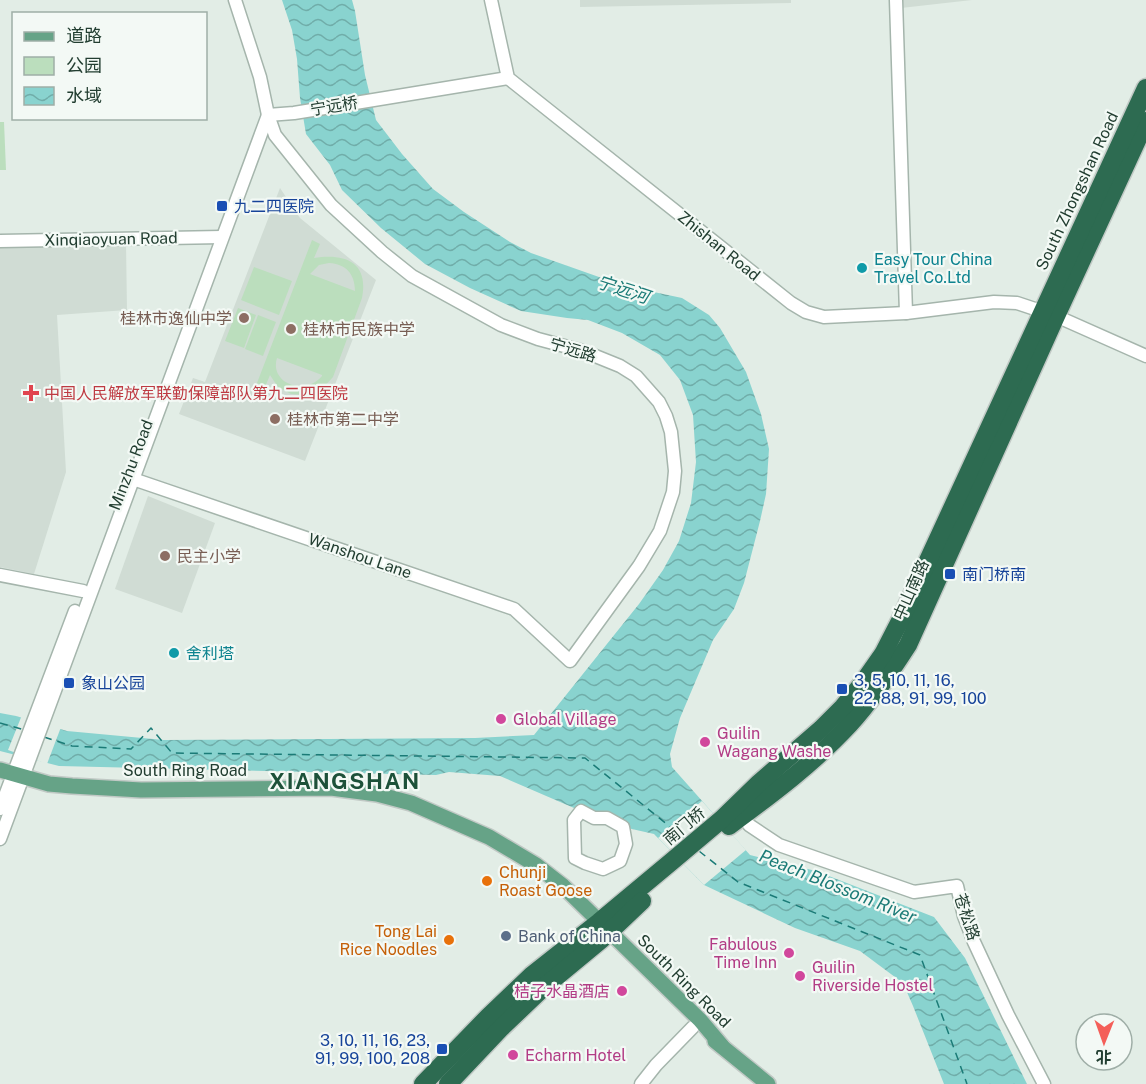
<svg xmlns="http://www.w3.org/2000/svg" width="1146" height="1084" font-family="'Public Sans','Noto Sans SC',sans-serif">
<style>
.built{fill:#d0dcd4}
.park{fill:#bbdebd;fill-rule:evenodd}
.water{fill:url(#water-waves)}
.pier{fill:#e2ede6}
.lines{fill:none;stroke-linecap:round;stroke-linejoin:round}
.ferry{stroke:#1b7b77;stroke-width:1.5;stroke-dasharray:8 6;stroke-linecap:butt}
.minor-casing{stroke:#a5b5ac;stroke-width:15}
.major-casing{stroke:#c1c9c5;stroke-width:18}
.highway-casing{stroke:#c1c9c5;stroke-width:21}
.minor{stroke:#fff;stroke-width:12}
.major{stroke:#66a387;stroke-width:15}
.highway{stroke:#2d6b51;stroke-width:18}
.transit-dot{fill:#1a4fb4;stroke:#f3f9f5;stroke-width:2}
.culture-dot{fill:#0f9aa8;stroke:#f3f9f5;stroke-width:2}
.education-dot{fill:#8d6e63;stroke:#f3f9f5;stroke-width:2}
.health-dot{fill:#e0444e;stroke:#f3f9f5;stroke-width:2}
.hotel-dot{fill:#d1479c;stroke:#f3f9f5;stroke-width:2}
.food-dot{fill:#e8710a;stroke:#f3f9f5;stroke-width:2}
.service-dot{fill:#5c6f8a;stroke:#f3f9f5;stroke-width:2}
.labels{text-anchor:middle;dominant-baseline:central;stroke-width:4.5;stroke-linejoin:round;paint-order:stroke}
.street-label{font-size:16px;fill:#223e31;stroke:#f3f9f5}
.transit-label{font-size:16px;fill:#164399;stroke:#f3f9f5;text-anchor:start}
.culture-label{font-size:16px;fill:#0d838f;stroke:#f3f9f5;text-anchor:start}
.education-label{font-size:16px;fill:#785e54;stroke:#f3f9f5;text-anchor:start}
.health-label{font-size:16px;fill:#be3a42;stroke:#f3f9f5;text-anchor:start}
.hotel-label{font-size:16px;fill:#b23c85;stroke:#f3f9f5;text-anchor:start}
.food-label{font-size:16px;fill:#c56008;stroke:#f3f9f5;text-anchor:start}
.service-label{font-size:16px;fill:#4e5e75;stroke:#f3f9f5;text-anchor:start}
.water-label{font-size:18px;font-style:italic;fill:#1b7b77;stroke:#f3f9f5}
.district-label{font-size:22px;font-weight:bold;letter-spacing:1.5px;fill:#1d5139;stroke:#f3f9f5}
</style>
<defs>
<pattern id="water-waves" width="16" height="10" patternUnits="userSpaceOnUse" patternTransform="scale(1.5)"><rect width="16" height="10" fill="#89d3cf"/><path d="M0 5q4-4 8 0t8 0" fill="none" stroke="#70ada9"/></pattern>
</defs>
<rect width="100%" height="100%" fill="#e2ede6"/>
<!-- built -->
<g class="built">
<path d="M580,0H791V3L580,7Z"/>
<path d="M901,0H972L901,8Z"/>
<path d="M280,188L300,218L376,280L305,461L179,414L193,378L205,382Z"/>
<path d="M126,243L127,310L57,315L66,472L34,574L0,567V248Z"/>
<path d="M148,496L215,523L182,613L115,589Z"/>
</g>
<!-- park -->
<g class="park">
<path d="M0,122H4L6,170H0Z"/>
<path d="M312,240L320,244L314,258C345,253 369,262 362,298L333,377L320,391L304,395L291,394L278,387L270,375L265,387L257,383ZM329,263C346,264 355,274 355,291L310,274L319,265ZM277,358L322,375V376C305,397 269,383 277,358Z"/>
<path d="M254,267L292,281L279,315L241,300Z"/>
<path d="M238,308L256,315L244,348L225,341Z"/>
<path d="M258,315L276,322L263,356L245,349Z"/>
</g>
<!-- water -->
<path class="water" d="M282,0H352L355,11L365,75L376,120L402,154L433,189L464,212L510,242L531,253L599,277L649,291L682,298L709,315L720,328L746,372L761,414L769,449L766,494L760,521L744,583L734,609L713,640L680,718L670,754L672,767L750,855L816,871L934,917L965,958L1027,1084H944L913,1006L903,983L860,951L795,928L704,885L654,834L623,827L581,811L500,776L449,772L436,775L59,766L0,751V713L16,716L67,731L164,740L475,738L534,735L639,604L663,570L679,541L691,503L696,462L693,415L680,380L660,355L622,333L588,320L567,318L521,311L470,288L425,264L381,228L342,190L330,165L306,134L300,98L297,59L292,30Z"/>
<!-- pier -->
<g class="pier">
<path d="M22,715L61,727L47,764L8,750Z"/>
<path d="M702,801L746,850L704,885L658,838Z"/>
</g>
<g class="lines">
<!-- ferry -->
<g class="ferry">
<path d="M0,723L25,730"/>
<path d="M44,737L72,746L131,749L151,728L172,753L585,758L684,838"/>
<path d="M699,851L738,882L920,955L967,1084"/>
</g>
<!-- minor casing -->
<g class="minor-casing">
<g id="minor">
<path d="M491,0L508,78L791,303L806,312L824,317L906,313L994,302L1017,303L1056,316L1146,356"/>
<path d="M896,0L906,313"/>
<path d="M268,115L294,113L508,78"/>
<path d="M0,241L222,237"/>
<path d="M133,479L514,609L570,661L639,566L660,531L673,492L675,471L671,432L666,416L659,402L636,376L620,366L583,351L538,339L501,325L412,276L382,252L331,205L275,135L268,115L260,77L235,0"/>
<path d="M0,575L83,591"/>
<path d="M0,809L75,611"/>
<path d="M581,811L594,818H607L623,827L626,844L620,861L603,869L585,863L575,858L574,820Z"/>
<path d="M749,825L779,845L914,892L957,886L964,916L974,942L1008,1015L1044,1084"/>
<path d="M0,839L268,115"/>
<path d="M641,1084L656,1065L693,1027"/>
</g>
</g>
<!-- major casing -->
<g class="major-casing">
<g id="major">
<path d="M0,770L49,784L72,786L141,790L331,788L377,794L411,803L489,837L536,865L563,886L700,1020L722,1046"/>
<path d="M715,1041L768,1084"/>
</g>
</g>
<!-- highway casing -->
<g class="highway-casing">
<g id="highway">
<path d="M729,826C771,795 814,763 850,724C872,700 890,673 908,645L1056,316L1146,121"/>
<path d="M423,1084L488,1017L532,975L599,922L671,862L722,819L759,783L821,729L843,707L862,684L883,654L901,619L1146,88"/>
<path d="M448,1084L500,1029L544,987L602,939L642,901"/>
</g>
</g>
<!-- minor -->
<use href="#minor" class="minor"/>
<!-- major -->
<use href="#major" class="major"/>
<!-- highway -->
<use href="#highway" class="highway"/>
</g>
<!-- markers -->
<g class="transit-dot">
<rect x="216" y="200" width="12" height="12" rx="3"/>
<rect x="944" y="568" width="12" height="12" rx="3"/>
<rect x="63" y="677" width="12" height="12" rx="3"/>
<rect x="836" y="683" width="12" height="12" rx="3"/>
<rect x="436" y="1043" width="12" height="12" rx="3"/>
</g>
<g class="culture-dot">
<circle cx="862" cy="268" r="6"/>
<circle cx="174" cy="653" r="6"/>
</g>
<g class="education-dot">
<circle cx="244" cy="318" r="6"/>
<circle cx="291" cy="329" r="6"/>
<circle cx="275" cy="419" r="6"/>
<circle cx="165" cy="556" r="6"/>
</g>
<path class="health-dot" d="M28 384h6v6h6v6h-6v6h-6v-6h-6v-6h6z"/>
<g class="hotel-dot">
<circle cx="501" cy="719" r="6"/>
<circle cx="705" cy="742" r="6"/>
<circle cx="789" cy="953" r="6"/>
<circle cx="800" cy="976" r="6"/>
<circle cx="622" cy="991" r="6"/>
<circle cx="513" cy="1055" r="6"/>
</g>
<g class="food-dot">
<circle cx="487" cy="881" r="6"/>
<circle cx="449" cy="940" r="6"/>
</g>
<circle class="service-dot" cx="506" cy="936" r="6"/>
<g class="labels">
<!-- street labels -->
<g class="street-label">
<text transform="translate(334 106) rotate(-9)">宁远桥</text>
<text transform="translate(1077 191) rotate(-65)">South Zhongshan Road</text>
<text transform="translate(111 239) rotate(-1)">Xinqiaoyuan Road</text>
<text transform="translate(719 246) rotate(39)">Zhishan Road</text>
<text transform="translate(573 350) rotate(17)">宁远路</text>
<text transform="translate(131 465) rotate(-69)">Minzhu Road</text>
<text transform="translate(360 556) rotate(19)">Wanshou Lane</text>
<text transform="translate(911 590) rotate(-66)">中山南路</text>
<text x="185" y="770">South Ring Road</text>
<text transform="translate(684 826) rotate(-40)">南门桥</text>
<text transform="translate(967 917) rotate(72)">苍松路</text>
<text transform="translate(684 981) rotate(45)">South Ring Road</text>
</g>
<!-- transit labels -->
<g class="transit-label">
<text x="234" y="206">九二四医院</text>
<text x="962" y="574">南门桥南</text>
<text x="854" y="680">3, 5, 10, 11, 16,<tspan x="854" dy="18">22, 88, 91, 99, 100</tspan></text>
<text x="81" y="683">象山公园</text>
<text x="430" y="1040" text-anchor="end">3, 10, 11, 16, 23,<tspan x="430" dy="18">91, 99, 100, 208</tspan></text>
</g>
<!-- culture labels -->
<g class="culture-label">
<text x="874" y="259">Easy Tour China<tspan x="874" dy="18">Travel Co.Ltd</tspan></text>
<text x="186" y="653">舍利塔</text>
</g>
<!-- education labels -->
<g class="education-label">
<text x="232" y="318" text-anchor="end">桂林市逸仙中学</text>
<text x="303" y="329">桂林市民族中学</text>
<text x="287" y="419">桂林市第二中学</text>
<text x="177" y="556">民主小学</text>
</g>
<!-- health labels -->
<g class="health-label">
<text x="44" y="393">中国人民解放军联勤保障部队第九二四医院</text>
</g>
<!-- hotel labels -->
<g class="hotel-label">
<text x="513" y="719">Global Village</text>
<text x="717" y="733">Guilin<tspan x="717" dy="18">Wagang Washe</tspan></text>
<text x="777" y="944" text-anchor="end">Fabulous<tspan x="777" dy="18">Time Inn</tspan></text>
<text x="812" y="967">Guilin<tspan x="812" dy="18">Riverside Hostel</tspan></text>
<text x="610" y="991" text-anchor="end">桔子水晶酒店</text>
<text x="525" y="1055">Echarm Hotel</text>
</g>
<!-- food labels -->
<g class="food-label">
<text x="499" y="872">Chunji<tspan x="499" dy="18">Roast Goose</tspan></text>
<text x="437" y="931" text-anchor="end">Tong Lai<tspan x="437" dy="18">Rice Noodles</tspan></text>
</g>
<!-- service labels -->
<g class="service-label">
<text x="518" y="936">Bank of China</text>
</g>
<!-- water labels -->
<g class="water-label">
<text transform="translate(623 289) rotate(18)">宁远河</text>
<text transform="translate(838 886) rotate(22)">Peach Blossom River</text>
</g>
<!-- district labels -->
<g class="district-label">
<text x="345" y="781">XIANGSHAN</text>
</g>
</g>
<!-- legend -->
<rect x="12" y="12" width="195" height="108" fill="#f3f9f5" stroke="#9faea7" stroke-width="1.5"/>
<rect x="24" y="32" width="30" height="9" fill="#66a387" stroke="#9faea7" stroke-width="1.5"/>
<text x="66" y="42" font-size="18" fill="#223e31">道路</text>
<rect x="24" y="57" width="30" height="18" fill="#bbdebd" stroke="#9faea7" stroke-width="1.5"/>
<text x="66" y="72" font-size="18" fill="#223e31">公园</text>
<rect x="24" y="87" width="30" height="18" fill="url(#water-waves)" stroke="#9faea7" stroke-width="1.5"/>
<text x="66" y="102" font-size="18" fill="#223e31">水域</text>
<!-- north arrow -->
<g transform="translate(1104 1042) rotate(181)"><circle r="28" fill="#f3f9f5" stroke="#9faea7" stroke-width="1.5"/>
<path d="M0-4.5L10 22L0 15L-10 22Z" fill="#f45f59"/>
<text y="-9" font-size="16" font-weight="bold" text-anchor="middle" fill="#223e31">北</text>
</g>
</svg>
